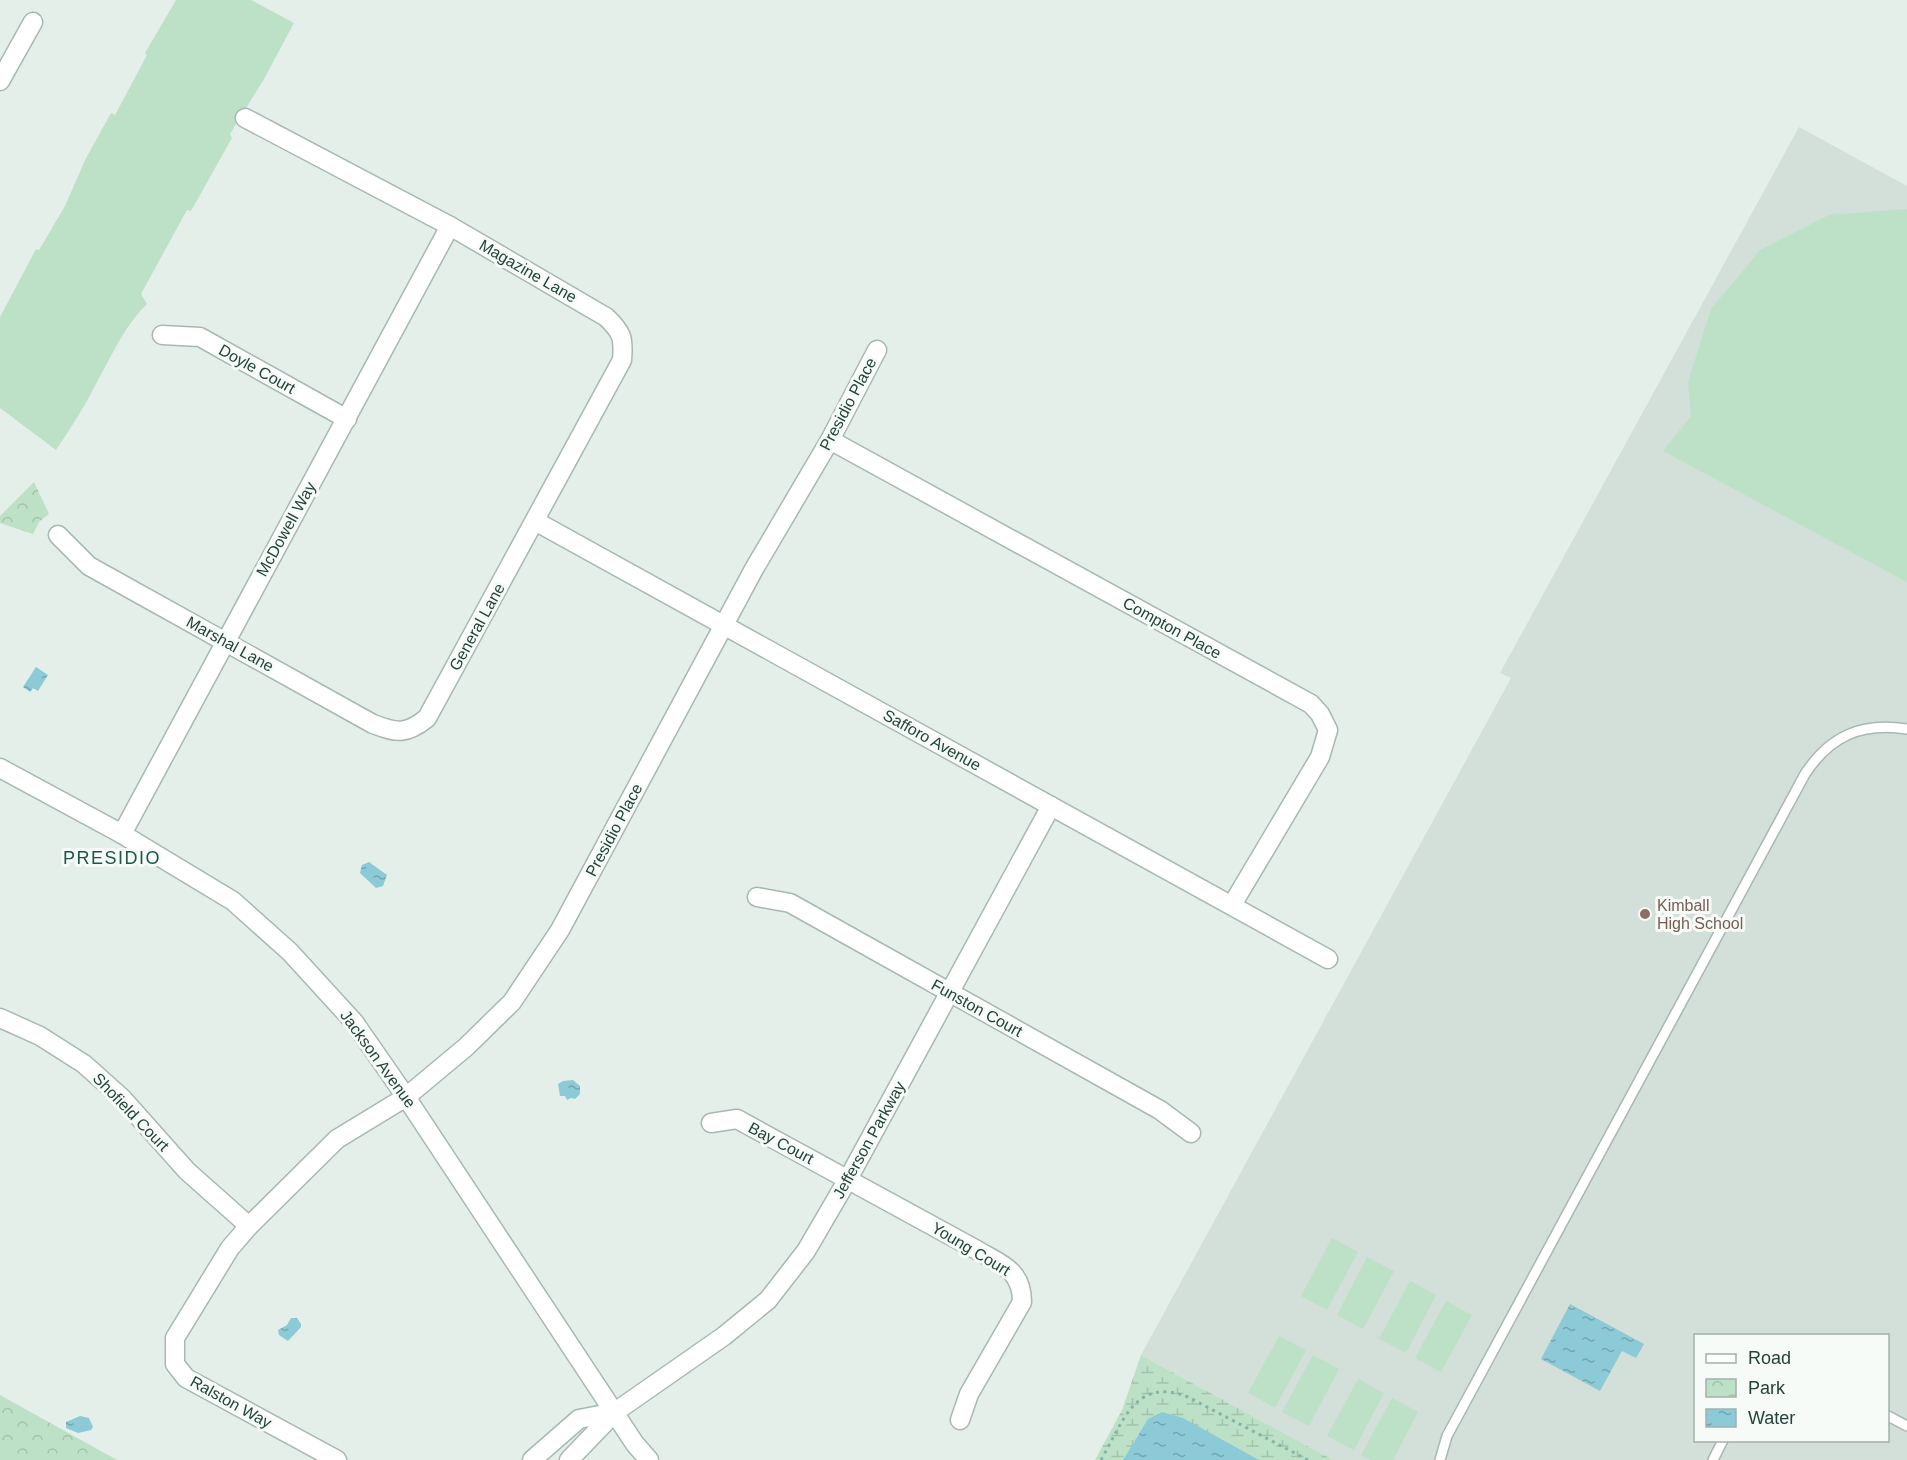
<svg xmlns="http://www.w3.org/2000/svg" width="1907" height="1460" font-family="Helvetica,sans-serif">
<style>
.built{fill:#d3dfd9;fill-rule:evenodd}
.grass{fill:#bde1c7}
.wetland{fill:url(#wetland-marsh)}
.park{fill:url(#park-crowns)}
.water{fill:url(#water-ripples)}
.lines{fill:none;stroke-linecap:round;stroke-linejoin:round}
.service-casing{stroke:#a7b8b2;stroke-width:12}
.minor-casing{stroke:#a7b8b2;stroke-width:21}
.path{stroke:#84b4a5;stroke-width:3;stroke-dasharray:3 4.5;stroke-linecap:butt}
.service{stroke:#fff;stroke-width:9}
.minor{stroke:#fff;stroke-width:18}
.education-dot{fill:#8d6e63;stroke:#f6fbf8;stroke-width:2}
.labels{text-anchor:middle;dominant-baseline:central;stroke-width:6;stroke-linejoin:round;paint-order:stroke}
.street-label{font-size:16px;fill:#23423a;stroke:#f6fbf8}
.education-label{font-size:16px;fill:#785e54;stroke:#f6fbf8;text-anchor:start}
.neighbourhood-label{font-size:18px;letter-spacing:1.5px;fill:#1d5648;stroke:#f6fbf8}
</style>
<defs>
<pattern id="wetland-marsh" width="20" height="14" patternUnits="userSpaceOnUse" patternTransform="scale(1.5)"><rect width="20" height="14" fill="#bde1c7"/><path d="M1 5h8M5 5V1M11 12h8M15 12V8" fill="none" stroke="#a2c2ac"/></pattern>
<pattern id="park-crowns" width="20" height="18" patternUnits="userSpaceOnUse" patternTransform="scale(1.5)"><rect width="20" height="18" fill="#bde1c7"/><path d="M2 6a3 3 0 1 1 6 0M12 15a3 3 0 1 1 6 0" fill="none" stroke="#a2c2ac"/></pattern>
<pattern id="water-ripples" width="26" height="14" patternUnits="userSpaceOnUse" patternTransform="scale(1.5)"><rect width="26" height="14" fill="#8bcad6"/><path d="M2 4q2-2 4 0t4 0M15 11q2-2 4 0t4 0" fill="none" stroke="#71a6af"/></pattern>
</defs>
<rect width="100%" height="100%" fill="#e5efea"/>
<!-- built -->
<path class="built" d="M1799,127L1907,186V1460H1333L1141,1355L1511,678L1500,673ZM1696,1336H1888V1440H1696Z"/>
<!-- grass -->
<g class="grass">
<path d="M176,0H251L294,23L264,79L230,134L232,138L191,211L187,210L141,294L147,304C125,325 112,355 97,382C85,406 71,428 56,450L0,408V317L36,249L39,250L65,206L86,158L111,113L115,115L147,55L145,53Z"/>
<path d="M1907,209V582L1663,451L1691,416L1688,382L1711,309L1760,250L1829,215Z"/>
<path d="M1332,1238L1358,1252L1327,1310L1301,1296Z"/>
<path d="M1367,1257L1394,1271L1363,1329L1337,1315Z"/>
<path d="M1410,1281L1436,1295L1406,1353L1379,1339Z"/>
<path d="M1446,1301L1472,1315L1441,1372L1415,1358Z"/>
<path d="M1279,1336L1306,1350L1275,1408L1248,1393Z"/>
<path d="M1313,1355L1339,1369L1309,1426L1282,1412Z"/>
<path d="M1358,1379L1384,1393L1354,1450L1327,1436Z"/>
<path d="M1392,1398L1418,1412L1393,1460H1371L1361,1455Z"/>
</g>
<!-- wetland -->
<path class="wetland" d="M1141,1355L1333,1460H1095L1122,1410Z"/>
<!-- park -->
<g class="park">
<path d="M34,482L49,514L39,522L33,534L0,523V516Z"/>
<path d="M0,1395L117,1460H0Z"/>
</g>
<!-- water -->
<g class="water">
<path d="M36,667L48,675L38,691L33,688L30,692L23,687Z"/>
<path d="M369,862L387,875L383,886L376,888L360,873L362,865Z"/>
<path d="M573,1080L580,1086V1094L575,1099L571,1098L567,1100L565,1096H560L558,1084L563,1081Z"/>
<path d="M1570,1304L1644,1344L1636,1358L1622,1351L1600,1391L1541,1359Z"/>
<path d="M291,1318H297L301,1324V1327L288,1341L279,1335L278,1330L287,1325Z"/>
<path d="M1162,1412L1183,1418L1259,1460H1123L1148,1419Z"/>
<path d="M80,1416L89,1418L93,1427L91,1430L78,1433L66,1428V1422Z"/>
</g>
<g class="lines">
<!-- service casing -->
<g class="service-casing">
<g id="service">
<path d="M1888,1416L1907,1426"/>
<path d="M1440,1460L1447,1436L1805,774C1830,736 1861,722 1907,729"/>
<path d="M1713,1460L1723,1440"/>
</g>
</g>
<!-- minor casing -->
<g class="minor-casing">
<g id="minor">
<path d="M0,81L33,22"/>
<path d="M162,335L200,337L347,419"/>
<path d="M830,440L1311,704L1320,714L1328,730L1320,757L1232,905"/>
<path d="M535,521L1328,959"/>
<path d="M58,535L89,566L373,724C397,733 406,735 427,718L622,360C624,338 622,332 606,317L450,226L245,118"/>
<path d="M0,768L122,834L233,901L290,952L354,1022L406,1097L635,1444L649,1460"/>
<path d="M122,834L450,226"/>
<path d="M757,897L790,903L1160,1110L1191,1133"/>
<path d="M0,1018L40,1036L84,1064L122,1098L187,1171L249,1226"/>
<path d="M711,1123L737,1119L975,1249C1000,1264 1022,1269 1022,1302L969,1394L960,1420"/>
<path d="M337,1460L186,1378L175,1364V1338L230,1248L249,1226L337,1139L406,1097L466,1047L512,1002L560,930L754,569L830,440L877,350"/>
<path d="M532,1460L579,1419L615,1412"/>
<path d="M569,1460L615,1412L724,1336L768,1300L806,1251L848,1179L1051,806"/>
</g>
</g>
<!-- path -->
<path class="path" d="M1101,1460C1123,1422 1135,1376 1188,1397L1308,1460"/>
<!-- service -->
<use href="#service" class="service"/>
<!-- minor -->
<use href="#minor" class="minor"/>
</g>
<!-- markers -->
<circle class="education-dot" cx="1645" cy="914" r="6"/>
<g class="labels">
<!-- street labels -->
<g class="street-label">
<text transform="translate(528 271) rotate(30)">Magazine Lane</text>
<text transform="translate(257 369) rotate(29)">Doyle Court</text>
<text transform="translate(848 404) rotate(-62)">Presidio Place</text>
<text transform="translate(286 529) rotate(-61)">McDowell Way</text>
<text transform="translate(477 627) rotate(-61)">General Lane</text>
<text transform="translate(1172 628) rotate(29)">Compton Place</text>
<text transform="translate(230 644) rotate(29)">Marshal Lane</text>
<text transform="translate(932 740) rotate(29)">Safforo Avenue</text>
<text transform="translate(614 830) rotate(-62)">Presidio Place</text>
<text transform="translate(977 1008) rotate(29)">Funston Court</text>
<text transform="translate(378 1059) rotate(54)">Jackson Avenue</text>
<text transform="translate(131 1112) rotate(46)">Shofield Court</text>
<text transform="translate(869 1140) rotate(-61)">Jefferson Parkway</text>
<text transform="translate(781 1143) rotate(28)">Bay Court</text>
<text transform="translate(971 1249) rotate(31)">Young Court</text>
<text transform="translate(231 1402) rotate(29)">Ralston Way</text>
</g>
<!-- education labels -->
<g class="education-label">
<text x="1657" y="905">Kimball<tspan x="1657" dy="18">High School</tspan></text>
</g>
<!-- neighbourhood labels -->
<g class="neighbourhood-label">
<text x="112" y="858">PRESIDIO</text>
</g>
</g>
<!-- legend -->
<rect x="1694" y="1334" width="195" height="108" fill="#f6fbf8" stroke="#a2b1ac" stroke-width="1.5"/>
<rect x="1706" y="1354" width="30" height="9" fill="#ffffff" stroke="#a2b1ac" stroke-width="1.5"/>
<text x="1748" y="1364" font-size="18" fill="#23423a">Road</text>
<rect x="1706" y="1379" width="30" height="18" fill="url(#park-crowns)" stroke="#a2b1ac" stroke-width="1.5"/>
<text x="1748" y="1394" font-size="18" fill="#23423a">Park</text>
<rect x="1706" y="1409" width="30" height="18" fill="url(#water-ripples)" stroke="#a2b1ac" stroke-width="1.5"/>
<text x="1748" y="1424" font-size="18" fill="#23423a">Water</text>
</svg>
